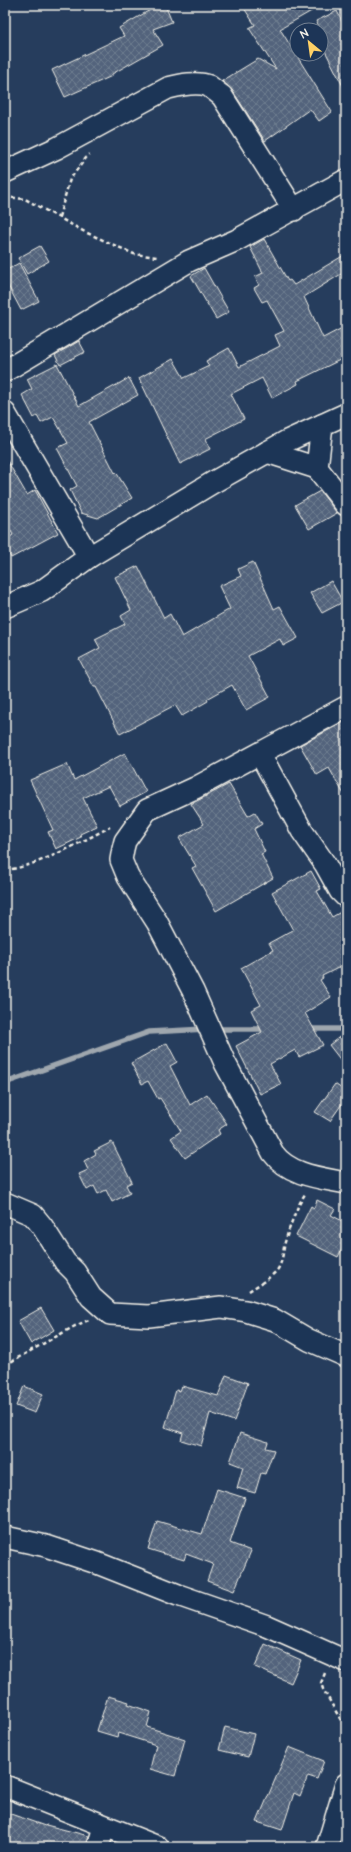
<svg xmlns="http://www.w3.org/2000/svg" width="351" height="1852" font-family="'Architects Daughter',sans-serif">
<style>
.lines{fill:none;stroke-linecap:round;stroke-linejoin:round}
.stream{stroke:#9fa7ae;stroke-width:5.5}
.building{fill:url(#building-cross-hatch);stroke:#f4f1e8}
.minor-casing{stroke:#f4f1e8;stroke-width:24}
.path{stroke:#f4f1e8;stroke-width:2.5;stroke-dasharray:4 3;stroke-linecap:butt}
.minor{stroke:#1d3557;stroke-width:21}
</style>
<defs>
<pattern id="building-cross-hatch" width="8" height="8" patternUnits="userSpaceOnUse"><rect width="8" height="8" fill="#52647b"/><path d="M0 0l8 8M0 8l8-8" fill="none" stroke="#6c7b8e"/></pattern>
</defs>
<rect width="100%" height="100%" fill="#263d5d"/>
<filter id="ink" filterUnits="userSpaceOnUse"><feTurbulence type="fractalNoise" baseFrequency=".025" numOctaves="2"/><feDisplacementMap in="SourceGraphic" scale="8" xChannelSelector="R" yChannelSelector="G"/><feConvolveMatrix kernelMatrix="1 2 1 2 8 2 1 2 1" color-interpolation-filters="sRGB"/></filter>
<g filter="url(#ink)">
<g class="lines">
<!-- stream -->
<g class="stream">
<path d="M214,1029H268"/>
<path d="M306,1029H346"/>
<path d="M5,1083L149,1032L206,1029"/>
</g>
</g>
<!-- building -->
<g class="building">
<path d="M148,5H165L172,22L153,29L163,45L112,74V76L65,97L52,70L124,36L119,28L150,10Z"/>
<path d="M242,5H322L280,29L332,112L319,121L310,109L265,141L232,90L222,81L258,59L276,69L249,28L255,25Z"/>
<path d="M337,11L346,29V92L321,43L326,40L316,21Z"/>
<path d="M264,239L288,281L290,280L294,285L346,254V271L304,297L323,338L346,326V357L297,381L298,384L272,398L262,378L231,394L244,419L205,439L210,449L180,464L139,378L173,359L184,378L209,366L206,361L229,348L239,367L280,346L275,335L284,331L267,300L262,302L254,288L259,285L255,277L263,273L250,247Z"/>
<path d="M40,246L49,261L27,274L18,258Z"/>
<path d="M19,263L39,301L21,310L5,280V271Z"/>
<path d="M204,268L229,312L216,319L191,276Z"/>
<path d="M79,341L85,352L60,365L55,355Z"/>
<path d="M57,364L79,406L129,378L138,395L89,422L115,473L116,472L132,498L98,518L81,513L70,490L77,486L57,448L68,443L53,417L41,423L37,416L34,418L22,395L32,389L27,379Z"/>
<path d="M5,457L27,495L35,490L58,533L11,558L5,547V540L13,535L5,520Z"/>
<path d="M320,491L337,513L309,529L295,505Z"/>
<path d="M253,562L274,609L280,606L298,638L283,646L280,639L248,656L270,697L246,710L232,685L207,699L208,701L182,716L175,705L120,734L96,687H94L79,659L100,648L95,639L125,624L121,616L131,610L115,577L138,566L164,618L170,614L182,637L230,609L219,586L241,576L238,569Z"/>
<path d="M331,581L343,602L322,613L310,593Z"/>
<path d="M346,721V798L329,768L317,775L300,745Z"/>
<path d="M125,753L146,792L120,806L109,786L83,798L97,826L80,834L81,837L56,849L48,832L53,830L30,780L67,764L74,780Z"/>
<path d="M229,784L248,816L255,812L262,824L254,829L265,852L261,854L273,878L216,911L192,868L196,866L179,838L204,824L191,804Z"/>
<path d="M311,871L321,889L317,891L332,917L346,909V964L322,976L323,978L320,980L331,997L305,1013L323,1045L299,1057L295,1050L270,1064L281,1084L260,1094L236,1046L262,1032L251,1010L261,1005L241,968L273,950L269,943L293,930L272,892Z"/>
<path d="M346,1032V1067L329,1045Z"/>
<path d="M167,1043L177,1062L170,1066L190,1105L207,1094L227,1124L218,1130L220,1134L185,1158L171,1138L181,1131L160,1098L158,1099L148,1081L142,1084L131,1063Z"/>
<path d="M335,1084L346,1092V1098L330,1121L315,1112Z"/>
<path d="M112,1142L132,1182L126,1185L130,1193L112,1202L106,1190L98,1194L94,1186L87,1190L79,1174L88,1170L84,1161L96,1154L94,1151Z"/>
<path d="M317,1200L335,1209L331,1215L346,1223V1241L338,1257L296,1236L311,1206L314,1208Z"/>
<path d="M41,1308L54,1330L31,1344L18,1321Z"/>
<path d="M226,1375L248,1383L234,1421L210,1413L201,1446L181,1440L183,1433L165,1427L176,1390L180,1391L182,1386L218,1396Z"/>
<path d="M24,1386L43,1394L35,1413L16,1406Z"/>
<path d="M240,1433L268,1442L266,1448L274,1450L265,1474L261,1473L255,1493L237,1488L243,1467L230,1462Z"/>
<path d="M217,1489L245,1498L230,1543L251,1551L234,1591L207,1581L213,1564L186,1554L184,1560L148,1549L157,1521L202,1534Z"/>
<path d="M265,1644L301,1660L291,1683L255,1667Z"/>
<path d="M108,1696L129,1702L128,1704L151,1712L147,1727L185,1739L175,1776L150,1769L156,1745L118,1733L117,1737L97,1731Z"/>
<path d="M225,1727L254,1734L248,1757L219,1750Z"/>
<path d="M289,1747L324,1761L317,1779L308,1776L300,1796L294,1793L282,1830L257,1822Z"/>
<path d="M5,1812L45,1826L46,1825L89,1836L86,1847H5Z"/>
</g>
<g class="lines">
<!-- minor casing -->
<g class="minor-casing">
<g id="minor">
<path d="M5,172L57,148L168,88C180,85 197,81 209,86C213,89 218,93 222,96L294,210"/>
<path d="M5,371L189,261L237,240L346,180"/>
<path d="M5,413L89,557"/>
<path d="M322,425L317,468L346,505"/>
<path d="M267,452L317,468"/>
<path d="M5,607L42,591L89,557L212,483L287,441L346,414"/>
<path d="M346,707L195,788L147,810L125,841L123,849L121,860L128,877L157,922L193,991L225,1063L273,1153C289,1175 320,1178 346,1183"/>
<path d="M260,754L302,831L325,864L340,891L346,897"/>
<path d="M5,1203L33,1215L42,1226L65,1262L75,1272L91,1297L110,1314L149,1316L221,1307L246,1311L275,1320L309,1340L346,1356"/>
<path d="M5,1537L46,1546L97,1563L178,1595L267,1626L346,1661"/>
<path d="M5,1786L158,1847"/>
<path d="M98,1847L104,1827"/>
<path d="M327,1847L346,1784"/>
</g>
</g>
<!-- path -->
<g class="path">
<path d="M5,197L25,199L85,232L134,254L157,257"/>
<path d="M59,217L70,179L89,154"/>
<path d="M5,870C37,867 81,842 110,827"/>
<path d="M249,1291C258,1285 271,1278 278,1269C283,1260 283,1251 285,1242C290,1226 296,1208 305,1194"/>
<path d="M5,1365L75,1326L89,1320"/>
<path d="M325,1673L321,1683L323,1689L346,1729"/>
</g>
<!-- minor -->
<use href="#minor" class="minor"/>
</g>
</g>
<!-- margin -->
<rect width="351" height="1852" fill="none" stroke="#1d3557" stroke-width="20"/>
<rect x="10" y="10" width="331" height="1832" fill="none" stroke="#f4f1e8" stroke-width="1.5" filter="url(#ink)"/>
<!-- north arrow -->
<g transform="translate(309 42) rotate(331)"><circle r="19" fill="#1d3557" stroke="#738091"/>
<path d="M0-3L7 15L0 10L-7 15Z" fill="#ffd166"/>
<text y="-6" font-size="11" font-weight="bold" text-anchor="middle" fill="#f4f1e8">N</text>
</g>
</svg>
